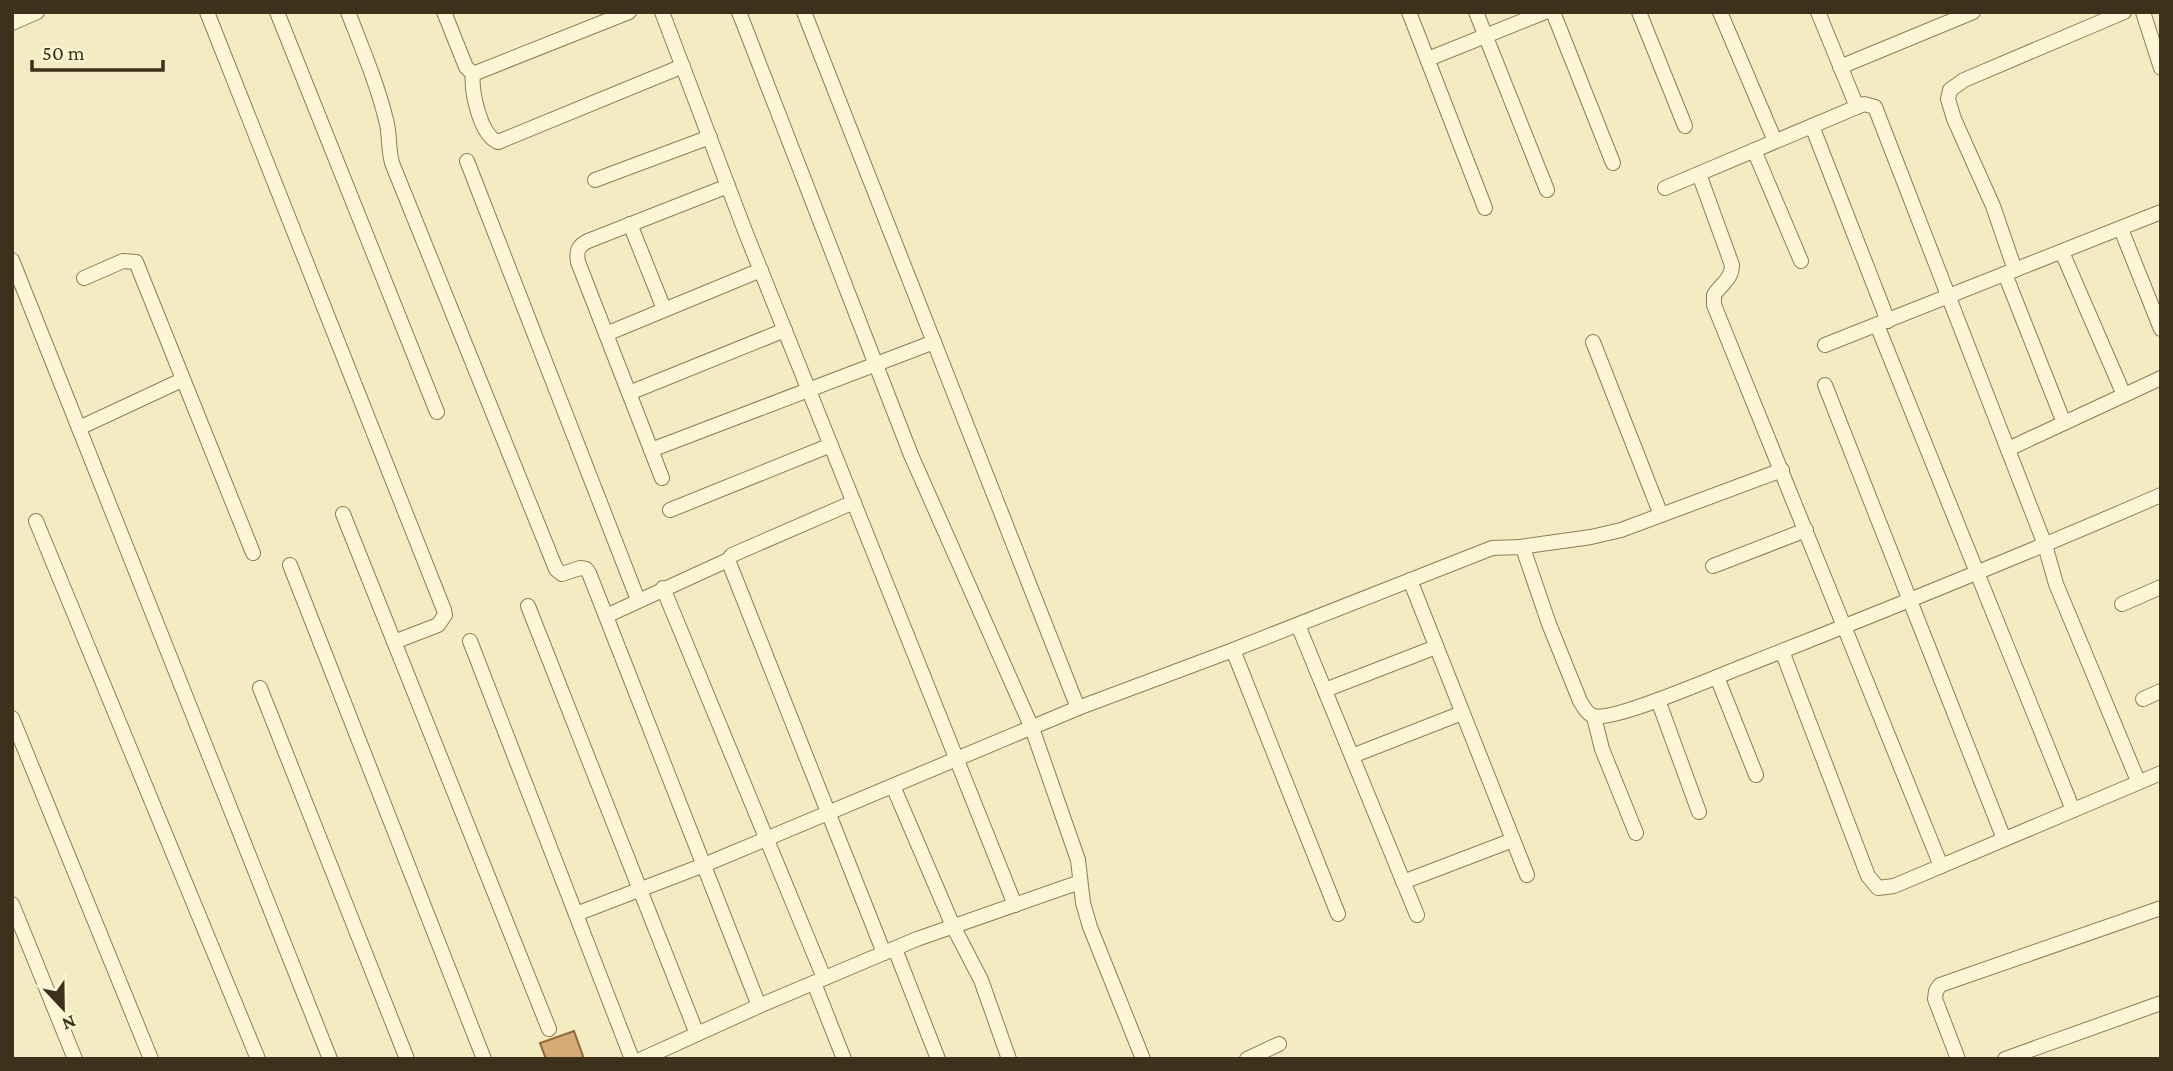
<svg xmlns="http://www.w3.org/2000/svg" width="2173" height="1071" font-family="'Crimson Pro',serif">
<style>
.building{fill:#d5aa73;stroke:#916939;stroke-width:2}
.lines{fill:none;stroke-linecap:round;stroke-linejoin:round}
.minor-casing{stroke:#8f7d56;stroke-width:16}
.minor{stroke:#fcf6d6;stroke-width:14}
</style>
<rect width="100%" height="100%" fill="#f3ebc2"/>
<!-- building -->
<path class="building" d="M574,1031L584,1059H546L540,1043Z"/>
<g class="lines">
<!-- minor casing -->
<g class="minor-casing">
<g id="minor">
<path d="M207,12L444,610L445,615L438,625L394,642"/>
<path d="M277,12L437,412"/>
<path d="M348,12C362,48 377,83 386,120C390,134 388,148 392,163L556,569L562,574L580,568L586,569L589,573L759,1006"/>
<path d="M444,12L466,67L473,74L629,12"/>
<path d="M662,12L745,231L1015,905"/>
<path d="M739,12L911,455L1032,728L1078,860L1083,903L1090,927L1143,1059"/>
<path d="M804,12L1078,708"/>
<path d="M1409,12L1485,208"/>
<path d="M1476,12L1547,190"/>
<path d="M1553,12L1613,163"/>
<path d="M1639,12L1685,126"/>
<path d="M1720,12L1775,141"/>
<path d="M1818,12L1857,107"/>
<path d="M2143,12L2161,68"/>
<path d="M12,23L37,12"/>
<path d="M1428,59L1545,12"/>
<path d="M1840,67L1973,12"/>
<path d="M473,74C471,91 480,135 498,142L683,66"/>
<path d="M1812,126L1888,321"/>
<path d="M1754,150L1801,261"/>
<path d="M467,161L638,600"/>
<path d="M1699,174L1732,265C1732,279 1721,284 1714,295V305L1941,866"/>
<path d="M595,180L710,137"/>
<path d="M1665,188L1864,104L1875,107L2045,545L2056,584L2138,781"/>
<path d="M630,224L664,309"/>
<path d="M2121,229L2161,329"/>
<path d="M2062,252L2124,395"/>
<path d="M12,260L330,1059"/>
<path d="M2015,270L1993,206L1954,119L1948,99L1950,90L1964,80L2124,12"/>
<path d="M2005,274L2064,423"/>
<path d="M84,278L123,261L136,262L253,553"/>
<path d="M1877,325L2073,810"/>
<path d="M606,334L761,270"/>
<path d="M1593,342L1661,515"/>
<path d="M1825,345L2161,212"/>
<path d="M1825,385L2004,839"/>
<path d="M629,393L785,330"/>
<path d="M79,428L182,380"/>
<path d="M2008,449L2161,378"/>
<path d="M651,450L934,342"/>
<path d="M662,478L578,262C576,251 578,246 588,241L728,186"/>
<path d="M854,502L732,555L728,560L884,953"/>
<path d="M670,510L831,445"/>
<path d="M343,514L549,1029"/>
<path d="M36,521L258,1059"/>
<path d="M1520,547L1591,537L1621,530L1782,470"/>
<path d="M290,565L484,1059"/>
<path d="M1713,566L1806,530"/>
<path d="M1410,580L1527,875"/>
<path d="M663,588L824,978"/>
<path d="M2122,604L2161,587"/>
<path d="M528,606L697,1034"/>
<path d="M606,616L728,560"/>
<path d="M1298,625L1417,915"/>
<path d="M470,641L632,1059"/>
<path d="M1233,650L1338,914"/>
<path d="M1782,651L1868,876L1878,888L1894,886L2161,773"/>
<path d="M1717,677L1756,775"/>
<path d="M260,688L407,1059"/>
<path d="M1325,690L1436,647"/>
<path d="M2143,699L2161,691"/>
<path d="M1658,700L1699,812"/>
<path d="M1594,717L1602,749L1636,833"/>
<path d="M12,718L151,1059"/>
<path d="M1352,756L1462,713"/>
<path d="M893,786L953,926L981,980L1009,1059"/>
<path d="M1403,882L1513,840"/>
<path d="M12,904L75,1059"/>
<path d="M576,914L704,865L1078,708L1233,650L1492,548L1520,547L1524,551L1549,624L1580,701C1583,706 1588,715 1594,716C1613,722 1720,675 1744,666C1884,611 2023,555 2161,495"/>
<path d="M895,949L938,1059"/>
<path d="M814,983L844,1059"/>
<path d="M642,1059L759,1006L917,939L1080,882"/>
<path d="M1247,1059L1279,1044"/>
<path d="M1958,1059L1935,999L1936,991L1940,985L2161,908"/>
<path d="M2005,1059L2161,1003"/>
</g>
</g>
<!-- minor -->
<use href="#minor" class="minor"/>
</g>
<!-- border -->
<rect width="2173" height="1071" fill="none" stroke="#3d311c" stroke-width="28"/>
<!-- north arrow -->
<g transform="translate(63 1008) rotate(158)" stroke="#f9f4d2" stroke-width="5" paint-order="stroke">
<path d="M0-5L12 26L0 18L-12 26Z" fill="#3d311c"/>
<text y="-10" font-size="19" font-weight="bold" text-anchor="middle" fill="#3d311c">N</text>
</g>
<!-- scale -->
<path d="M32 60v10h131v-10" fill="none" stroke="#3d311c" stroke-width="3.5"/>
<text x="42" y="60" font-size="21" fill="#3d311c" stroke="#f9f4d2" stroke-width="5" paint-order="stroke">50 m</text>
</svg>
